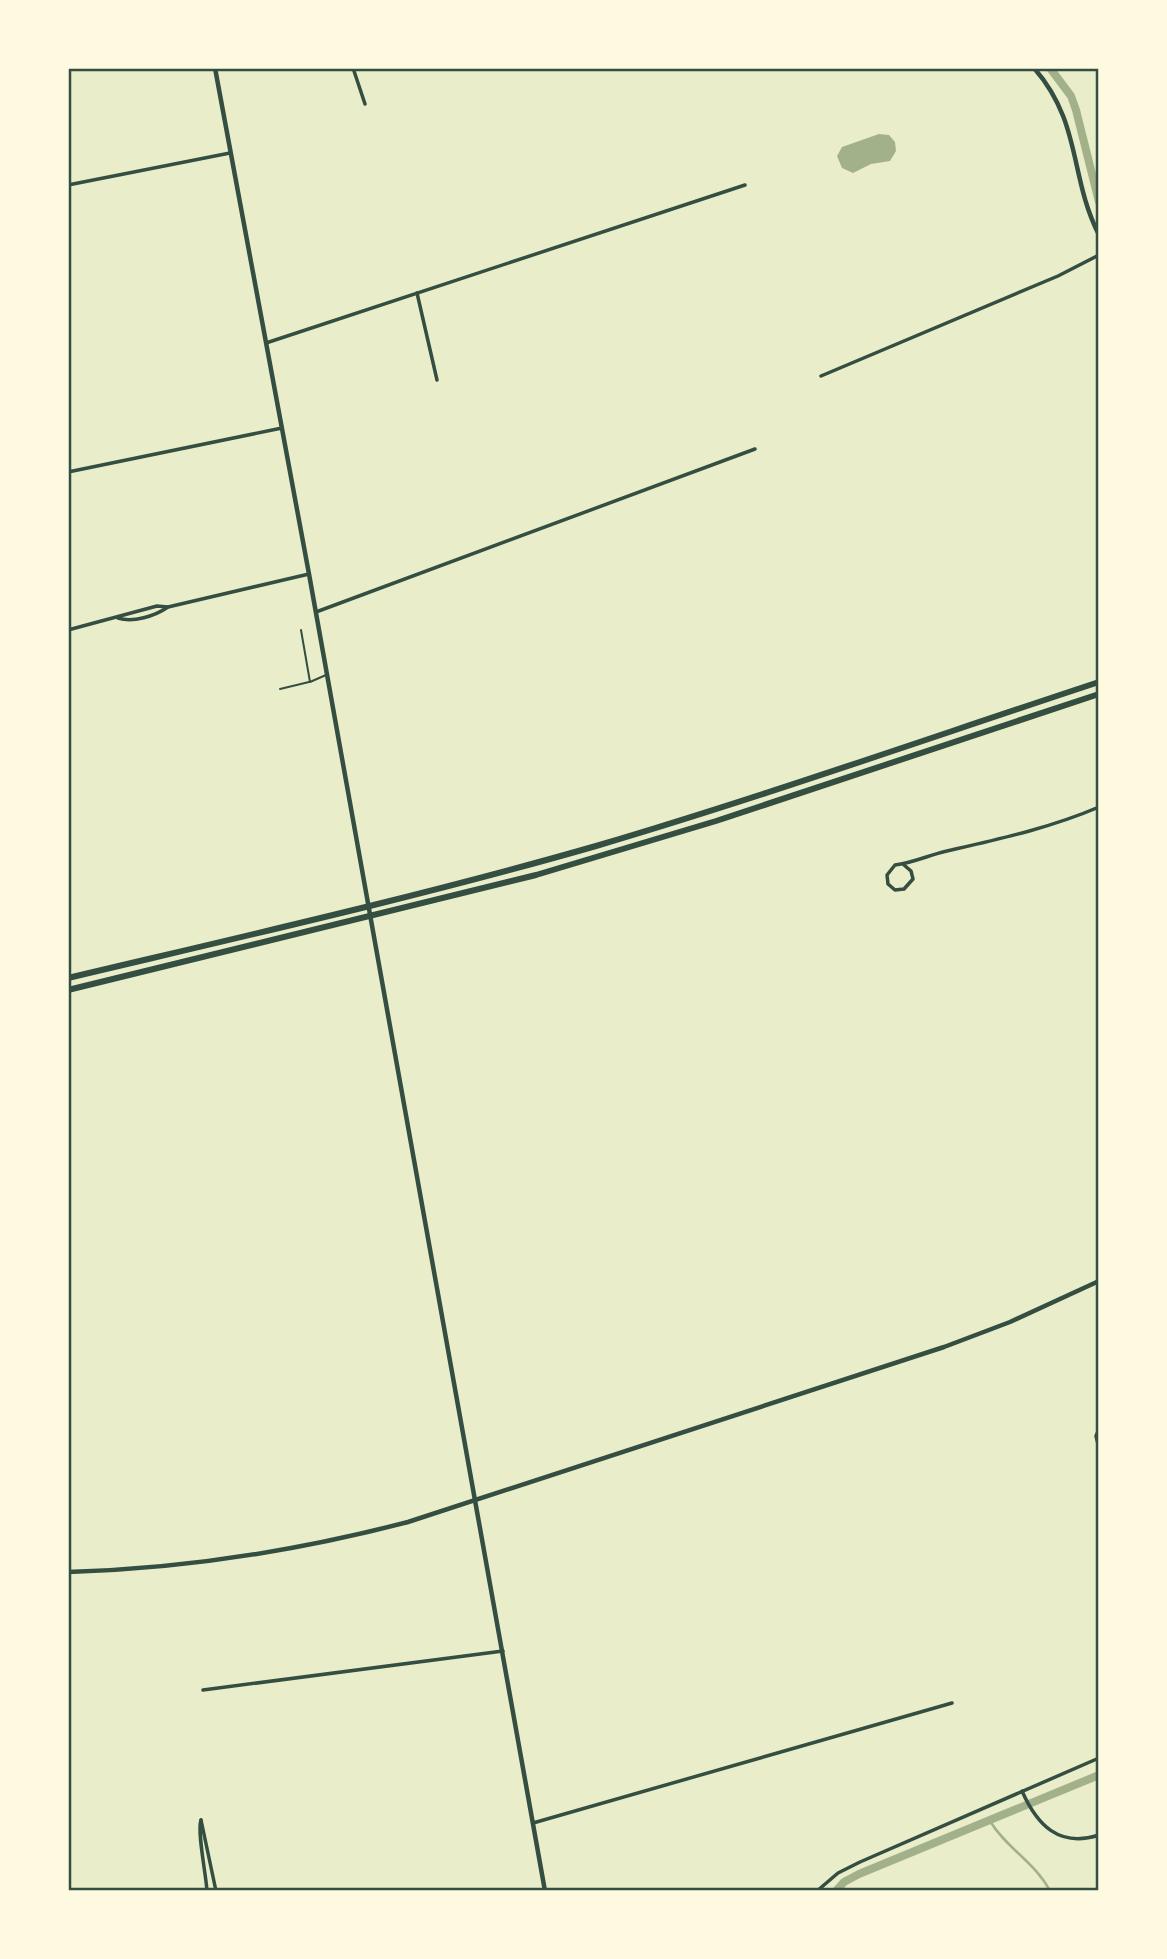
<svg xmlns="http://www.w3.org/2000/svg" width="1167" height="1959" font-family="'Source Sans 3',sans-serif">
<style>
.water{fill:#a3b18a}
.lines{fill:none;stroke-linecap:round;stroke-linejoin:round}
.stream{stroke:#a3b18a;stroke-width:2.5}
.canal{stroke:#a3b18a;stroke-width:8}
.service{stroke:#344e41;stroke-width:2}
.minor{stroke:#344e41;stroke-width:3.5}
.tertiary{stroke:#344e41;stroke-width:4.5}
.motorway{stroke:#344e41;stroke-width:6}
.neatline{fill:none;stroke:#344e41;stroke-width:2.5}
</style>
<rect width="100%" height="100%" fill="#e9edc9"/>
<!-- water -->
<path class="water" d="M879,134L889,135L895,142L896,151L890,161L871,164L853,173L842,168L837,156L842,147Z"/>
<g class="lines">
<!-- stream -->
<path class="stream" d="M990,1821C1006,1848 1035,1862 1050,1891"/>
<!-- canal -->
<g class="canal">
<path d="M1050,68L1071,96L1076,110L1099,202"/>
<path d="M836,1891L844,1882L859,1874L1099,1775"/>
</g>
<!-- service -->
<g class="service">
<path d="M301,630L310,682L326,675"/>
<path d="M280,689L309,682"/>
</g>
<!-- minor -->
<g class="minor">
<path d="M353,68L365,104"/>
<path d="M68,185L230,153"/>
<path d="M417,293L437,380"/>
<path d="M266,343L745,185"/>
<path d="M821,376L1058,276L1099,255"/>
<path d="M68,472L282,428"/>
<path d="M316,612L755,449"/>
<path d="M118,618C133,623 155,616 168,607"/>
<path d="M68,630L157,606L168,607L309,574"/>
<path d="M904,865L911,871L913,879L904,889L895,890L888,884L887,875L895,865C913,863 929,855 947,851C999,839 1050,828 1099,807"/>
<path d="M1099,1429L1096,1436L1099,1448"/>
<path d="M203,1690L503,1651"/>
<path d="M1022,1791C1037,1825 1059,1848 1099,1835"/>
<path d="M201,1820L216,1891"/>
<path d="M201,1820C197,1832 206,1874 207,1891"/>
<path d="M533,1823L952,1703"/>
<path d="M817,1891L838,1873L860,1862L1099,1758"/>
</g>
<!-- tertiary -->
<g class="tertiary">
<path d="M215,68L309,574L545,1891"/>
<path d="M1034,68C1082,123 1069,176 1099,235"/>
<path d="M68,1572C184,1569 296,1551 408,1522L944,1347L1010,1322L1099,1281"/>
</g>
<!-- motorway -->
<g class="motorway">
<path d="M68,978C245,936 422,896 596,846C765,796 932,737 1099,682"/>
<path d="M68,990L536,875L716,821L1099,694"/>
</g>
</g>
<!-- border -->
<rect width="1167" height="1959" fill="none" stroke="#fefae0" stroke-width="140"/>
<rect x="70" y="70" width="1027" height="1819" class="neatline"/>
</svg>
